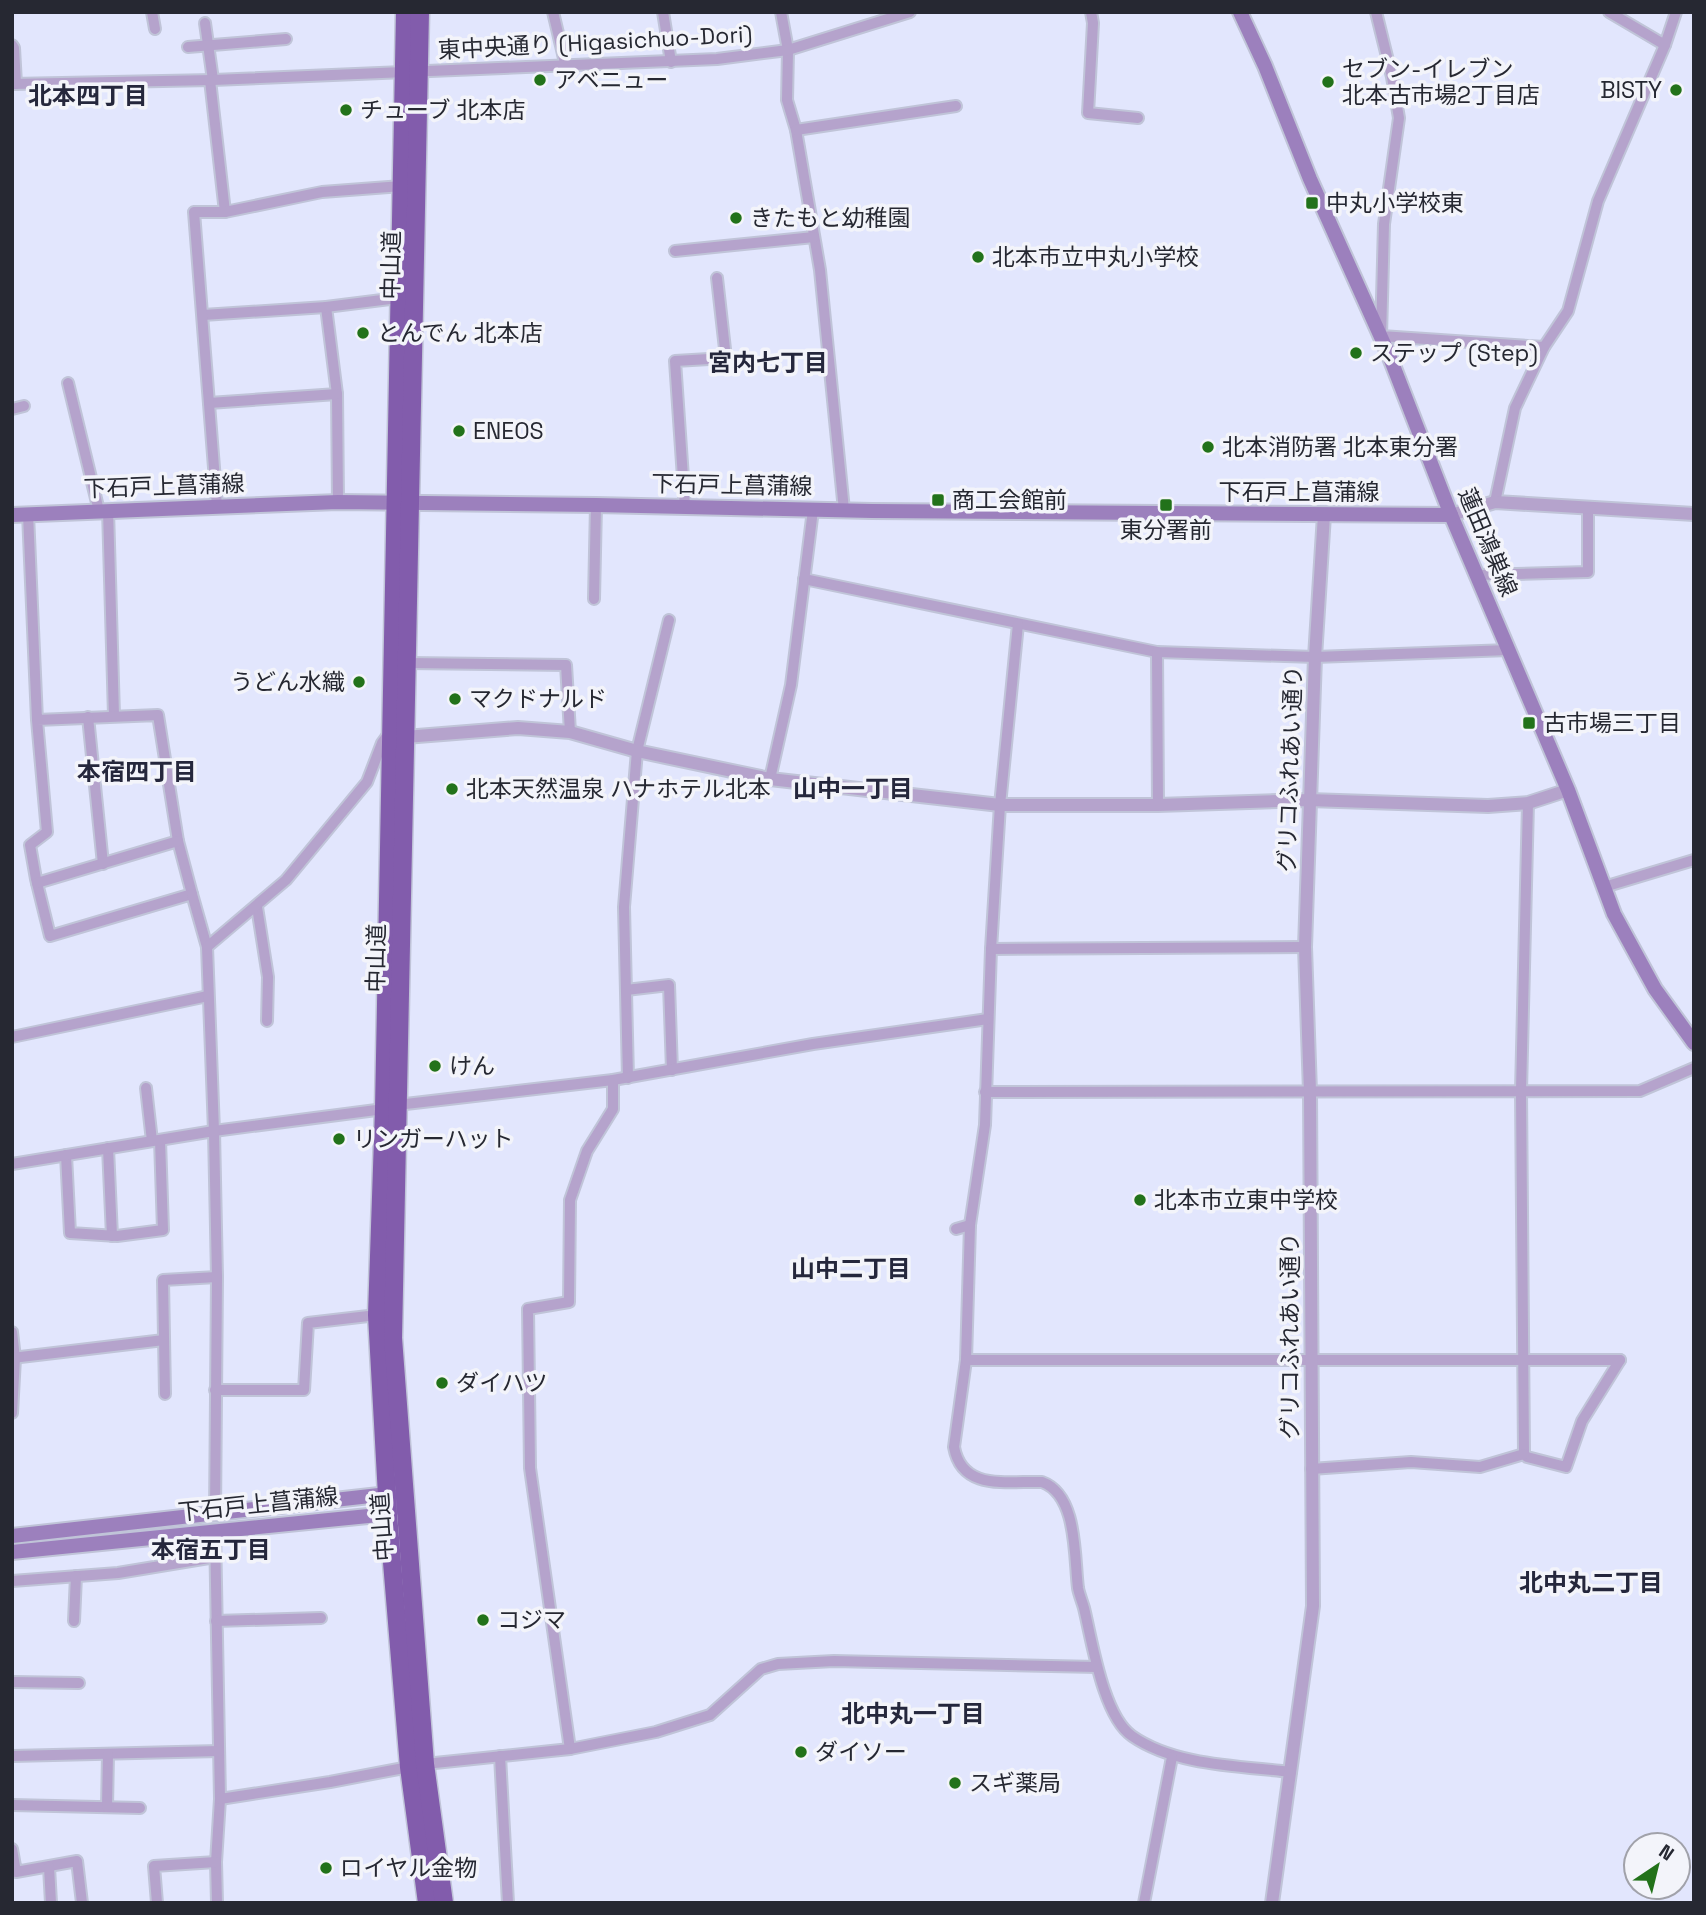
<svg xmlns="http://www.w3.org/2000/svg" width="1706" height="1915" font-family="'Space Grotesk','Noto Sans JP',sans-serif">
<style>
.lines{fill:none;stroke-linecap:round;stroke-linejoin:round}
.minor-casing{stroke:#c0c4d8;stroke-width:14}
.tertiary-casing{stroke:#c0c4d8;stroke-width:16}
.secondary-casing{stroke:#c0c4d8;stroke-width:18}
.trunk-casing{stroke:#c0c4d8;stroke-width:21}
.minor{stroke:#b5a3cc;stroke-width:10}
.tertiary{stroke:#b5a3cc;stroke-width:12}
.secondary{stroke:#9c80bd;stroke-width:14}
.trunk{stroke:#825cac;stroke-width:18}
.poi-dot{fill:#22721a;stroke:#f3f4fa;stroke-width:2.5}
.labels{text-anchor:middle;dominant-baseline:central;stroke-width:7;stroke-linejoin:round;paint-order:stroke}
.street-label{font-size:23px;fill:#262832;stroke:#f3f4fa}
.poi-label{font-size:23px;fill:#262832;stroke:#f3f4fa;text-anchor:start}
.neighbourhood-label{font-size:24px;font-weight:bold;fill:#25273c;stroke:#f3f4fa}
</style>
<rect width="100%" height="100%" fill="#e2e6fd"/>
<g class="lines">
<!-- minor casing -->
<g class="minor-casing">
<g id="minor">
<path d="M152,12L155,29"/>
<path d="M553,12L566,67"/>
<path d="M663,12L671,62"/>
<path d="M781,12L788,50L787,100L796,130L820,270L844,510"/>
<path d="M1091,12L1093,23L1088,113L1138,118"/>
<path d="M1376,12L1392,77L1399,118L1384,224L1381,336L1544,347"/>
<path d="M1609,12L1665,45"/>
<path d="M205,23L213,80"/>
<path d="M12,45L14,48L16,84"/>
<path d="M188,47L286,39"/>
<path d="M210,80L225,212"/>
<path d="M12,84L213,80L717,59L788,50L910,12"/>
<path d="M796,130L956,106"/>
<path d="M675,251L814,237"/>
<path d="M326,307L337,394L338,502"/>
<path d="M203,315L326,307L398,298"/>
<path d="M68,383L99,511"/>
<path d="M209,403L337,394"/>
<path d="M12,409L24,406"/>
<path d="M1495,502L1515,408L1544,347L1568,311L1598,201L1665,45L1676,12"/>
<path d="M217,506L194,212H225L322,192L402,186"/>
<path d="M685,507L675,361L726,358L717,278"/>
<path d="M108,510L114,716"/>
<path d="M28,514L37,720L158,715L178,841L192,894L50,936L36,879L30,845L47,832L37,720"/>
<path d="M1477,575L1588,572V508"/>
<path d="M804,579L1157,652L1315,657L1509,650"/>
<path d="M594,599L596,505"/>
<path d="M1018,624L1000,805L991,949L985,1125L970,1225L966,1360L954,1447C962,1491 1006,1481 1042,1482C1078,1495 1074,1557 1078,1588C1079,1594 1082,1601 1084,1608C1092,1641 1103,1716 1132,1736C1175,1766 1240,1766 1291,1772"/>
<path d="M1157,652L1158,805"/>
<path d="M408,663L566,665L570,732"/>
<path d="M88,717L103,864"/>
<path d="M770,779L791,685L813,510"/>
<path d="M1528,803L1521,1091L1524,1454L1527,1457L1566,1467L1582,1421L1620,1360"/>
<path d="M37,883L178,841"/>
<path d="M1604,887L1694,860"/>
<path d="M192,894L207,947"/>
<path d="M257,907L268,977L267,1021"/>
<path d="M991,949L1305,947"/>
<path d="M626,990L669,985L672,1070"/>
<path d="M12,1037L208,996"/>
<path d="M628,1078L624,907L637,751L669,620"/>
<path d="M146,1088L152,1141"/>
<path d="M985,1092L1640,1091L1694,1068"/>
<path d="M108,1148L112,1236"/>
<path d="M66,1155L70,1233L117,1236L163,1230L160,1140"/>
<path d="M12,1164L214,1131L384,1109L397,1105L613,1080L813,1044L988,1019"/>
<path d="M956,1229L970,1225"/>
<path d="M12,1332L15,1358L12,1413"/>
<path d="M12,1358L164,1340"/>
<path d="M966,1360H1620"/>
<path d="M215,1390H304L308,1323L377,1315"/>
<path d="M165,1394L163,1280L217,1277"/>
<path d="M1311,1469L1411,1462L1480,1467L1524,1454"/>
<path d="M215,1515L217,1277L214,1131L207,947L286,880L367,782L382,743L390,732"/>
<path d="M215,1530L220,1799L216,1862L217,1903"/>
<path d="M12,1581L118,1573L215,1557"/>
<path d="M74,1621L76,1576"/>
<path d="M216,1621L321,1618"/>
<path d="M12,1682L79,1683"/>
<path d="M570,1749L530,1468L528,1309L569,1302L570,1200L587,1151L613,1109V1080"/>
<path d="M12,1756L219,1751"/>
<path d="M500,1756L508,1903"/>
<path d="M425,1764L570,1749L656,1732L710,1715L761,1669L778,1664L834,1661L1097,1667"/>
<path d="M220,1799L330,1782L409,1767"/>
<path d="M12,1805L140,1808"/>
<path d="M107,1807L108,1754"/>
<path d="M12,1849L16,1872L77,1861L82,1903"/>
<path d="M49,1867L51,1903"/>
<path d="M157,1903L154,1866L216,1862"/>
<path d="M1144,1903L1172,1757"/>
</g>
</g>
<!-- tertiary casing -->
<g class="tertiary-casing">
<g id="tertiary">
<path d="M1451,515L1495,502L1694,514"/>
<path d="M405,737L518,728L570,732L637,751L770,779L1000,805H1158L1309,800L1488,806L1528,803L1568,790"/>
<path d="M1272,1903L1313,1606L1310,1092L1305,947L1315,657L1324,515"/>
</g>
</g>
<!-- secondary casing -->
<g class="secondary-casing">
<g id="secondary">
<path d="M1240,12L1265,66L1310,179L1389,355L1451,515L1568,790L1614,914L1655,989L1694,1043"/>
<path d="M12,515L338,502L596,505L872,511L1451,515"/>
<path d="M12,1536L388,1494L395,1497"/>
<path d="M12,1552L388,1514L395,1507"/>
</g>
</g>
<!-- trunk casing -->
<g class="trunk-casing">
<g id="trunk">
<path d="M405,12L384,1109L377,1315L388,1514L409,1767L427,1903"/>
<path d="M420,12L393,1338L425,1764L444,1903"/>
</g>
</g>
<!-- minor -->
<use href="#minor" class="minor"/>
<!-- tertiary -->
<use href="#tertiary" class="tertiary"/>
<!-- secondary -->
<use href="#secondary" class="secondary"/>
<!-- trunk -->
<use href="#trunk" class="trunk"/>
</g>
<!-- markers -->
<g class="poi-dot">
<circle cx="540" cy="80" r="7"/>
<circle cx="1328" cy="82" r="7"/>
<circle cx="1676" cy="90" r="7"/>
<circle cx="346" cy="110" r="7"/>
<rect x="1305" y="196" width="14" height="14" rx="3.5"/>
<circle cx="736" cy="218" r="7"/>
<circle cx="978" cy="257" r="7"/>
<circle cx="363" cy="333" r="7"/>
<circle cx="1356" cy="353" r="7"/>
<circle cx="459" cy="431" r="7"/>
<circle cx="1208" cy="447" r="7"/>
<rect x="931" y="493" width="14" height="14" rx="3.5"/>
<rect x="1159" y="498" width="14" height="14" rx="3.5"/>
<circle cx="359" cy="682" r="7"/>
<circle cx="455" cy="699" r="7"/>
<rect x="1522" y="716" width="14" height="14" rx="3.5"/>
<circle cx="452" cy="789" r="7"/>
<circle cx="435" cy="1066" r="7"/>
<circle cx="339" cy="1139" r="7"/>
<circle cx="1140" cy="1200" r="7"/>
<circle cx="442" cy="1383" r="7"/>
<circle cx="483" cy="1620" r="7"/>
<circle cx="801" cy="1752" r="7"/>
<circle cx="955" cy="1783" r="7"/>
<circle cx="326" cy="1868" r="7"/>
</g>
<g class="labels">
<!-- street labels -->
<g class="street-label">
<text transform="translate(595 42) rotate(-3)">東中央通り (Higasichuo-Dori)</text>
<text transform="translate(391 265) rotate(-89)">中山道</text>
<text transform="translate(732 485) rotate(1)">下石戸上菖蒲線</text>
<text transform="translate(164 486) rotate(-2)">下石戸上菖蒲線</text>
<text x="1299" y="492">下石戸上菖蒲線</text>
<text transform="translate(1488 542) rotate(67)">蓮田鴻巣線</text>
<text transform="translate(1290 769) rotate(-88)">グリコふれあい通り</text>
<text transform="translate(376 958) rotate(-89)">中山道</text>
<text transform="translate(1290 1336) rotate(-90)">グリコふれあい通り</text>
<text transform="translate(258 1504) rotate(-6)">下石戸上菖蒲線</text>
<text transform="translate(382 1527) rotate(-94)">中山道</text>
</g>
<!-- poi labels -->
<g class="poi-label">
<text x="1342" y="69">セブン-イレブン<tspan x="1342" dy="26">北本古市場2丁目店</tspan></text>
<text x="554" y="80">アベニュー</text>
<text x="1662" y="90" text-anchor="end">BISTY</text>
<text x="360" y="110">チューブ 北本店</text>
<text x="1326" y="203">中丸小学校東</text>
<text x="750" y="218">きたもと幼稚園</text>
<text x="992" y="257">北本市立中丸小学校</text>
<text x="377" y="333">とんでん 北本店</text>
<text x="1370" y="353">ステップ (Step)</text>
<text x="473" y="431">ENEOS</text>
<text x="1222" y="447">北本消防署 北本東分署</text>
<text x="952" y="500">商工会館前</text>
<text x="1166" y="530" text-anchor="middle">東分署前</text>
<text x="345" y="682" text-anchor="end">うどん水織</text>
<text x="469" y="699">マクドナルド</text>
<text x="1543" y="723">古市場三丁目</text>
<text x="466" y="789">北本天然温泉 ハナホテル北本</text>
<text x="449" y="1066">けん</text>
<text x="353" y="1139">リンガーハット</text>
<text x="1154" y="1200">北本市立東中学校</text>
<text x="456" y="1383">ダイハツ</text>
<text x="497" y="1620">コジマ</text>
<text x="815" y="1752">ダイソー</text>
<text x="969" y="1783">スギ薬局</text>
<text x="340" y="1868">ロイヤル金物</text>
</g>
<!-- neighbourhood labels -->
<g class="neighbourhood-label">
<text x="88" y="95">北本四丁目</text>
<text x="768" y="362">宮内七丁目</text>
<text x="137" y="771">本宿四丁目</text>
<text x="853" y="788">山中一丁目</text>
<text x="851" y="1268">山中二丁目</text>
<text x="211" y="1549">本宿五丁目</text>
<text x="1591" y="1582">北中丸二丁目</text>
<text x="913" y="1713">北中丸一丁目</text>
</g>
</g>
<!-- border -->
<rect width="1706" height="1915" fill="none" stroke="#262832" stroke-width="28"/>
<!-- north arrow -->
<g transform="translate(1657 1866) rotate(35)"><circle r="33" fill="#f3f4fa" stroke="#a1a2aa" stroke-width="2"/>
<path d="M0-5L12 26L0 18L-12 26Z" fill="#22721a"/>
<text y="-10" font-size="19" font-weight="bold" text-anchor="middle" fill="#262832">N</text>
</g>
</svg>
